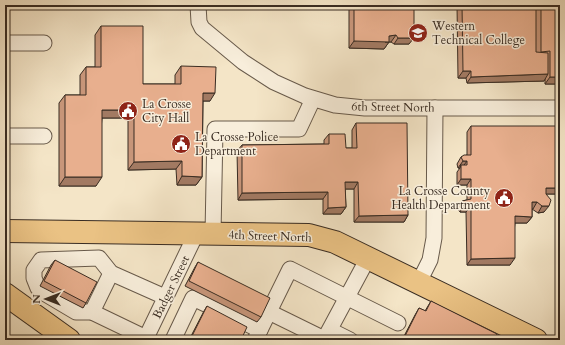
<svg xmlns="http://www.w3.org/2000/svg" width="565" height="345" font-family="Cardo,serif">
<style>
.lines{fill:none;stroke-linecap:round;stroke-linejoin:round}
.minor-casing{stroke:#685a4b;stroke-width:17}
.highway-casing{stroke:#392c22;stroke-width:24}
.minor{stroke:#f8eedb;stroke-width:15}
.highway{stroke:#eac284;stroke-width:22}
.wall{fill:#c8967a;stroke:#392c22}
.shaded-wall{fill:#a27a63;stroke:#392c22}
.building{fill:#e8af8e;stroke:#392c22}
.labels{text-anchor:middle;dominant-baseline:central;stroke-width:3;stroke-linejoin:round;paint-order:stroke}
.poi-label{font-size:12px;fill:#392c22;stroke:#f8eedb;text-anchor:start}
.street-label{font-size:12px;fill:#392c22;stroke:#f8eedb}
</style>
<rect width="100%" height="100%" fill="#f4e5c7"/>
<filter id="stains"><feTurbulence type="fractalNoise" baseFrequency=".005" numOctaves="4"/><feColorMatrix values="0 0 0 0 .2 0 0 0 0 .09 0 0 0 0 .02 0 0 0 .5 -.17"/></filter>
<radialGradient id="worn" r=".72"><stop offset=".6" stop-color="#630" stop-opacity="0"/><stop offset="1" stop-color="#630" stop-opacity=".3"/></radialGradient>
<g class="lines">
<!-- minor casing -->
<g class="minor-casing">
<g id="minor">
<path d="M198,5L199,22L202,28L243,62L274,82L305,96L335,105L365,108H560"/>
<path d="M5,43H44"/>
<path d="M5,136H44"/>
<path d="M213,234L215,129H299L313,99"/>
<path d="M419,282L430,260L434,238L435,108"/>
<path d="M92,312L111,273"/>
<path d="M269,312L324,339"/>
<path d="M260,330L290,269L398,323"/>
<path d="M330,330L350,340"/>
<path d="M146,338L92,312H76L44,293L38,288L34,278V270L41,260L99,258L111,273L165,297"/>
<path d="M145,340L196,234"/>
<path d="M173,340L193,298L260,330L255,340"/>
<path d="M324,340L368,258"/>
</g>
</g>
<!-- highway casing -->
<g class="highway-casing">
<g id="highway">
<path d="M5,231L309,235L335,242L536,340"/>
<path d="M5,294L69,340"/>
</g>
</g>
<!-- minor -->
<use href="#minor" class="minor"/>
<!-- highway -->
<use href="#highway" class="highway"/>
</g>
<!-- wall -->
<g class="wall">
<path d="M349,5H414L409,44H394L391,42H389L384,49L349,48Z"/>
<path d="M457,5H560V84H545V78L544,81L467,83L466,78H458Z"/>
<path d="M101,26L143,84H175V75L181,66L210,101H203L202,177L196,185H177L176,169L128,170V118H102L96,186H59V103L65,95H80V75L86,67H95V35Z"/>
<path d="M356,123L408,215L404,222H354V189H345L346,207L341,214H323V199L238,200L237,151L242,145L324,144V140L329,134L346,148H352V130Z"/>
<path d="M471,126L556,194H546L544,212L538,213L532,209V217L527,223H515L510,265H467L466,212H460L457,208L462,201L467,200V185H457V172L460,168H458L457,164L461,157L467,155V132Z"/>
<path d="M55,260L86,303L83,308L40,286L51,265Z"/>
<path d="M198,262L261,317L257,322L185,286L195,267Z"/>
<path d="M431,301L494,340H402L415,315L419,308L425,311Z"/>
<path d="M207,306L241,340H189L204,311Z"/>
</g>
<!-- shaded-wall -->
<g class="shaded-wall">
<path d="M396,35L391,42H385H389L384,49L349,48L354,41Z"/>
<path d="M398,38H414L409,44H394Z"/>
<path d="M463,71H471L466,78H458Z"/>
<path d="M548,74L544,81L467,83L471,77Z"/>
<path d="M550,77H560V84H545Z"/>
<path d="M203,93H215L210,101H198Z"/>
<path d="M102,110H134L128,118H97Z"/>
<path d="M182,161L176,169L128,170L134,162Z"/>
<path d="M463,161H467L462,168L461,165L460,168H458Z"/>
<path d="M182,176L202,177L196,185H177Z"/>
<path d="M65,177H102L96,186H59Z"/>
<path d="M461,179H471L467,185H457Z"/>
<path d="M345,182H358L354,189H341Z"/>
<path d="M546,188H560V189L556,194H541Z"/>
<path d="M328,192L323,199L238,200L242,193Z"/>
<path d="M532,202H537L533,209H528Z"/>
<path d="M464,205L471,206L466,212H460Z"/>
<path d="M542,206H549L544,212L538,213Z"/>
<path d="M346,207L341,214H323L328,208Z"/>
<path d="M408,215L404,222H354L359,216Z"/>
<path d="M515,216L532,217L527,223H511Z"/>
<path d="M515,258L510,265H467L471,259Z"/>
</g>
<!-- building -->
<g class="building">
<path d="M354,5H414V38H398L396,35L389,36V42L354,41Z"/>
<path d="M462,5H536V52L548,53V74L471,77V71H463Z"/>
<path d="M541,5H560V77H550V51L541,52Z"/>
<path d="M101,26H143V84H181V66L216,67L215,93H203L202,177L182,176V161L134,162V110H102V177H65V95H86V67H101Z"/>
<path d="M356,123H407L408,215L359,216L358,182H345L346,207L328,208V192L242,193V145L329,144V134H345L346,148H357Z"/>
<path d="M471,126H560V188H546V194L551,200L549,206H542L537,202H532V217L515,216V258L471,259V206L464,205L462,201L471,199V179H461V165H467V161H463L461,157L464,155H471Z"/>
<path d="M55,260L97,282L86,303L44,281Z"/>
<path d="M198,262L270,298L261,317L189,281Z"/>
<path d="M431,301L497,334L494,340H403L419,308L426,311Z"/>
<path d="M207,306L247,327L241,340H190Z"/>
</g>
<!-- icons -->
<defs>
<g id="university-disc" transform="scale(1)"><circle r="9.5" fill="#8f2418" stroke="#f8eedb"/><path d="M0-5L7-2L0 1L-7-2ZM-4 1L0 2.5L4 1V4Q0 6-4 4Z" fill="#fff"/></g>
<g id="civic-disc" transform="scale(1)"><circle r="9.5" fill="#8f2418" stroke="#f8eedb"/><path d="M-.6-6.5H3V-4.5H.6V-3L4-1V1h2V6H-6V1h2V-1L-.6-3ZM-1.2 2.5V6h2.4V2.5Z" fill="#fff"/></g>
</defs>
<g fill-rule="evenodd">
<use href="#university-disc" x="418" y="33"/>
<use href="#civic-disc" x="128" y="111"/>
<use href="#civic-disc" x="181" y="144"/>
<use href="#civic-disc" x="504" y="198"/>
</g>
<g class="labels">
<!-- poi labels -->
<g class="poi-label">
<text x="432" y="26">Western<tspan x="432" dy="14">Technical College</tspan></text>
<text x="142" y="104">La Crosse<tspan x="142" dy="14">City Hall</tspan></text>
<text x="195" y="137">La Crosse Police<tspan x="195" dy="14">Department</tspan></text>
<text x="490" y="191" text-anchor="end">La Crosse County<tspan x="490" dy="14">Health Department</tspan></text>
</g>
<!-- street labels -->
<g class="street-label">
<text transform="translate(393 107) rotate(1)">6th Street North</text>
<text transform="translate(270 236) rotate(2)">4th Street North</text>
<text transform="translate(171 287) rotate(-64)">Badger Street</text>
</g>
</g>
<!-- margin -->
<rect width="565" height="345" fill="none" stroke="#f4e5c7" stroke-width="20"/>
<rect x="6" y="6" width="553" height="333" fill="none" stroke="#392c22" stroke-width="2"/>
<rect x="10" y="10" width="545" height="325" fill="none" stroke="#392c22"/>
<!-- north arrow -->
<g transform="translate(46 299) rotate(270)" stroke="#f8eedb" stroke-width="3" paint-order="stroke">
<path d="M0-3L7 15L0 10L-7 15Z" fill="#392c22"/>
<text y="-6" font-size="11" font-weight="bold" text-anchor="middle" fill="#392c22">N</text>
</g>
<rect width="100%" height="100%" filter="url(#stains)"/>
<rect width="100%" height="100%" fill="url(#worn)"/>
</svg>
